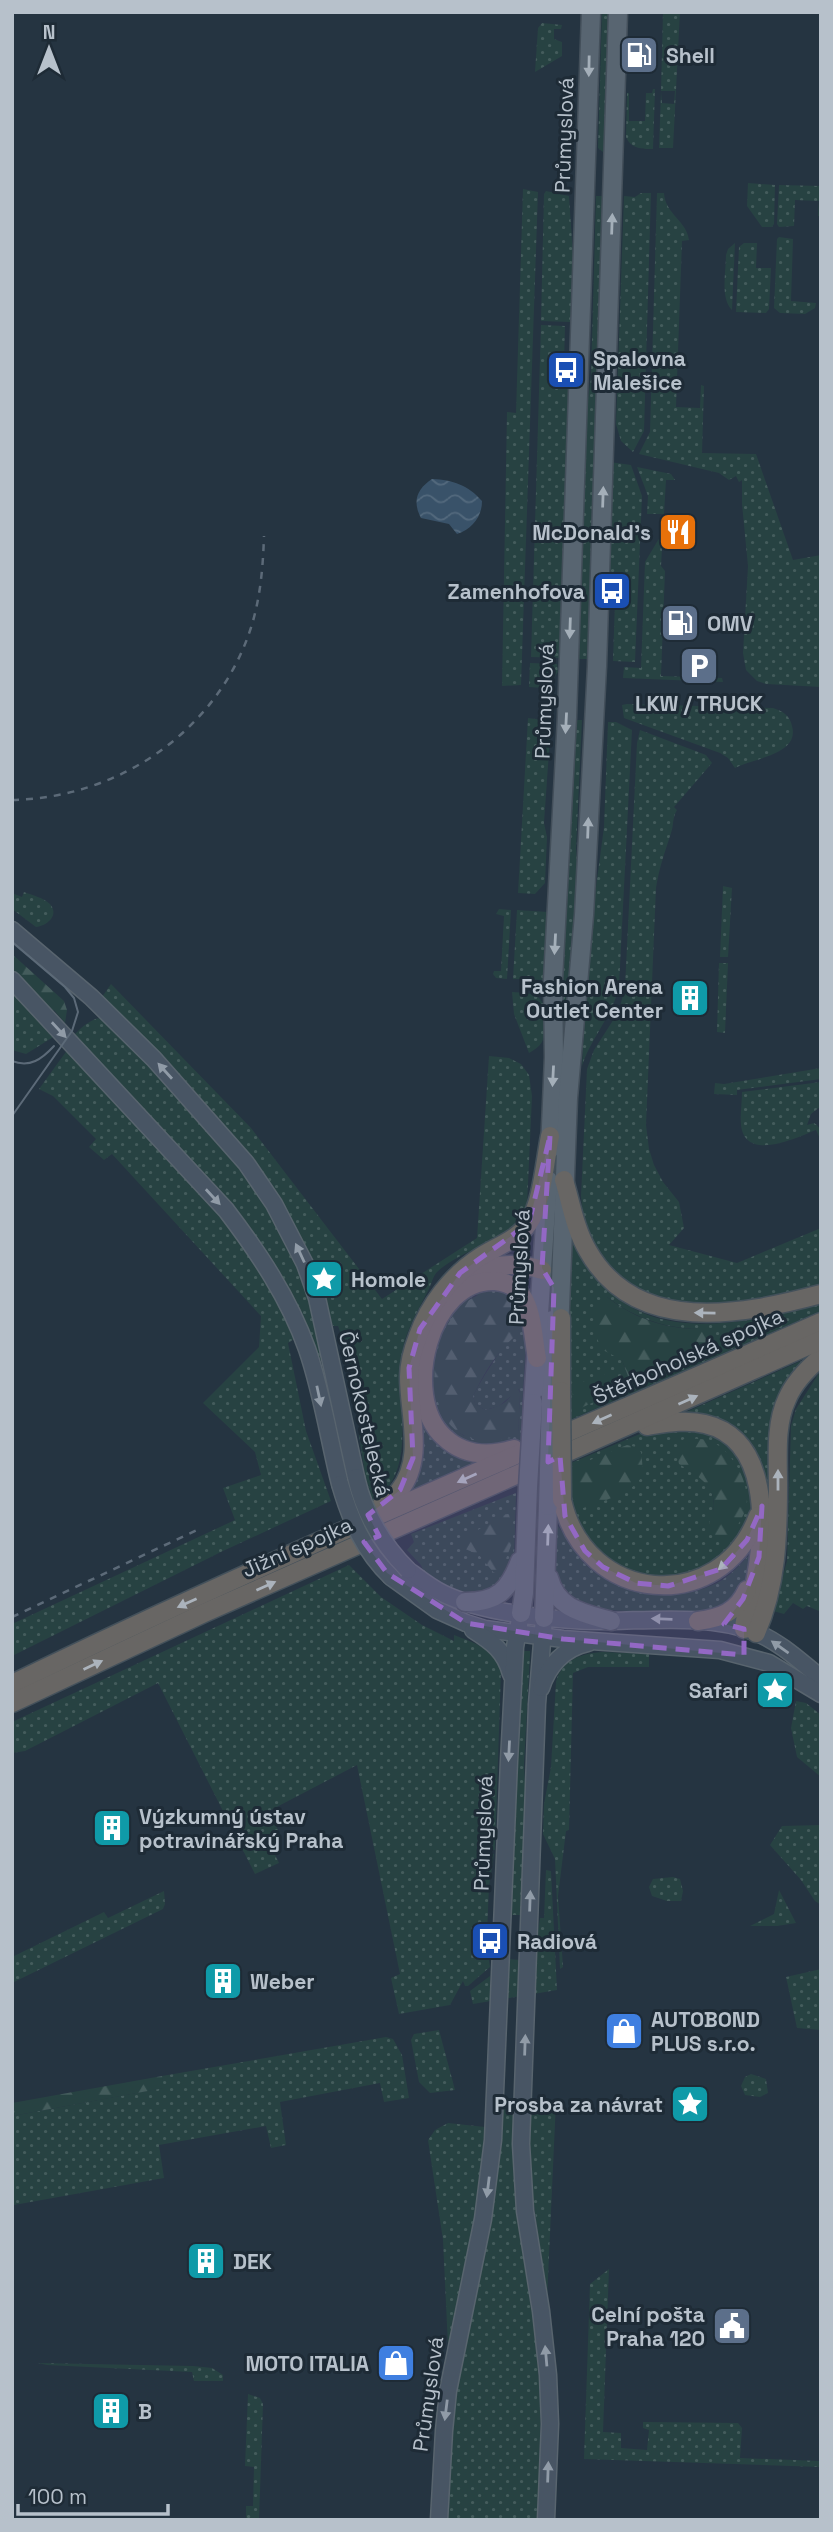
<svg xmlns="http://www.w3.org/2000/svg" width="833" height="2532" font-family="'Space Grotesk',sans-serif">
<style>
.green{fill:url(#green-dots);fill-rule:evenodd}
.forest{fill:url(#forest-firs)}
.water{fill:url(#water-waves)}
.lines{fill:none;stroke-linecap:round;stroke-linejoin:round}
.secondary-casing{stroke:#58646e;stroke-width:19}
.primary-casing{stroke:#434f5a;stroke-width:21}
.trunk-casing{stroke:#44515b;stroke-width:21}
.secondary{stroke:#485564;stroke-width:16}
.primary{stroke:#586571;stroke-width:18}
.trunk{stroke:#686664;stroke-width:18}
.tram{stroke:#5c6a78;stroke-width:2}
.rail{stroke:#5c6a78;stroke-width:2.5;stroke-dasharray:7 7;stroke-linecap:butt}
.secondary-bridge-casing{stroke:#58646e;stroke-width:19;stroke-linecap:butt}
.primary-bridge-casing{stroke:#434f5a;stroke-width:21;stroke-linecap:butt}
.trunk-bridge-casing{stroke:#44515b;stroke-width:21;stroke-linecap:butt}
.secondary-bridge{stroke:#485564;stroke-width:16}
.primary-bridge{stroke:#586571;stroke-width:18}
.trunk-bridge{stroke:#686664;stroke-width:18}
.oneway{fill:#a4afb9}
.oneway2{fill:#909ba7}
.oneway3{fill:#abb3bc}
.marked{fill:#9368c4;fill-opacity:0.2;stroke:#9368c4;stroke-width:5;stroke-dasharray:14 9;stroke-linejoin:round}
.labels{text-anchor:middle;dominant-baseline:central;stroke-width:6;stroke-linejoin:round;paint-order:stroke}
.poi-label{font-size:21px;font-weight:bold;fill:#b7c1cb;stroke:#1e2b36;text-anchor:start}
.street-label{font-size:21px;fill:#b7c1cb;stroke:#1e2b36}
</style>
<defs>
<pattern id="green-dots" width="8" height="8" patternUnits="userSpaceOnUse" patternTransform="scale(1.75)"><rect width="8" height="8" fill="#274242"/><path d="M2 2h.1M6 6h.1" fill="none" stroke="#445c5c" stroke-width="1.8" stroke-linecap="round"/></pattern>
<pattern id="forest-firs" width="22" height="20" patternUnits="userSpaceOnUse" patternTransform="scale(1.75)"><rect width="22" height="20" fill="#274242"/><path d="M5 1l3.5 6h-7zM16 11l3.5 6h-7z" fill="#445c5c"/></pattern>
<pattern id="water-waves" width="16" height="10" patternUnits="userSpaceOnUse" patternTransform="scale(1.75)"><rect width="16" height="10" fill="#395269"/><path d="M0 5q4-4 8 0t8 0" fill="none" stroke="#53697d"/></pattern>
</defs>
<rect width="100%" height="100%" fill="#253441"/>
<!-- green -->
<g class="green">
<path d="M602,12H612L606,151L603,152L598,148Z"/>
<path d="M663,12H680L673,148H659L661,92L662,103L674,104L675,91H661Z"/>
<path d="M542,23L562,25L561,29H554V39L562,42V56L535,72L538,28Z"/>
<path d="M653,89H655L653,149C642,149 631,149 626,137L627,93H629V121H645L646,93H652Z"/>
<path d="M748,183L775,185L774,224L772,227H762L747,206Z"/>
<path d="M779,185L821,186V216H818L819,201L795,200L794,226L779,227L777,224Z"/>
<path d="M523,189L538,192L521,685L502,686L507,412L516,413Z"/>
<path d="M546,191L569,196L576,300L570,322L541,321L544,194Z"/>
<path d="M641,193H651L644,431L633,452L621,441L616,424L624,196L635,197Z"/>
<path d="M657,193H664C665,214 687,221 689,240L682,241L676,407L700,408L701,385L704,386L702,453L756,454L793,560L821,555V687L766,684L757,681L746,670L743,653L748,566L742,504V480L739,482L736,476L729,480L719,473L639,454L650,432Z"/>
<path d="M596,196H606L591,659H579L583,435L591,377Z"/>
<path d="M779,237L793,239L791,301L816,303L815,308L805,314L780,313L774,308L777,239Z"/>
<path d="M735,243L732,310C720,298 726,272 726,255L728,249Z"/>
<path d="M744,243H757L756,268H771L769,309L766,313L736,312L739,247Z"/>
<path d="M541,325L565,326L564,364H561L560,374L563,375L564,378H568L573,393L563,658L531,657Z"/>
<path d="M610,462L631,465L642,496L635,662L613,661L615,600L618,599V586H611L606,563Z"/>
<path d="M637,467L671,474L675,480H666L664,514H647L648,496Z"/>
<path d="M663,532L661,566L665,571L661,676L722,678L723,682L623,678L624,667L641,668L645,562Z"/>
<path d="M530,663L557,664L558,672L553,679L544,683V688L529,687Z"/>
<path d="M627,704L773,708C782,711 790,715 792,726C800,755 753,758 735,768L728,758L720,753L624,718L622,705Z"/>
<path d="M528,718L543,720L550,737L544,823L547,837L545,883L535,894L518,893Z"/>
<path d="M573,720H582L576,849L579,889L558,1231H551L560,1057L558,998Z"/>
<path d="M608,722H616L632,730L619,986C613,1016 591,1037 582,1066L588,947L604,827Z"/>
<path d="M640,730L706,755L712,763L674,807L677,810C672,818 674,825 671,833C665,852 659,868 656,888L646,1125L649,1149L654,1165L663,1182L679,1202L684,1228L669,1245L737,1263L821,1228V1290L741,1307L657,1302L603,1266L583,1217L581,1196L587,1069L594,1050L619,1011L625,987L637,743Z"/>
<path d="M723,886L732,888L728,957H720Z"/>
<path d="M24,892C32,895 44,898 50,904C60,916 46,926 36,927L12,909V893L22,897Z"/>
<path d="M499,909L511,910L507,979L496,978L493,974L494,971H501L504,916L496,914Z"/>
<path d="M517,910L548,912L545,980L513,979Z"/>
<path d="M719,963H728L725,1033L717,1032Z"/>
<path d="M111,984L251,1128L382,1299L477,1238L489,1056L509,1058L521,1064L529,1075L532,1096L527,1206C512,1242 464,1247 437,1272C433,1276 431,1285 428,1291C420,1306 413,1319 407,1334C387,1387 426,1466 373,1501L365,1475L359,1435H363L347,1351L338,1326H333L319,1282L253,1159L185,1080L102,997Z"/>
<path d="M12,990L55,1036L26,1054L12,1050Z"/>
<path d="M512,992C521,993 532,992 539,998C548,1006 547,1031 542,1042C539,1047 534,1050 529,1053L514,1014Z"/>
<path d="M104,1017C178,1093 257,1169 299,1269C311,1297 316,1327 323,1356C332,1396 341,1436 350,1476L347,1477L334,1439L330,1396L322,1362L312,1347L290,1296L75,1038L77,1036L75,1034C83,1026 92,1018 104,1017Z"/>
<path d="M68,1049L225,1217L265,1275L294,1339L288,1343L306,1431L331,1501L223,1551L12,1656V1624L235,1520L223,1488L261,1475L255,1452L203,1403L259,1347L261,1316L112,1154L104,1160L89,1147L96,1139L53,1096L39,1089Z"/>
<path d="M821,1068V1079L737,1090V1095L714,1094L715,1083L724,1084Z"/>
<path d="M821,1082V1106L811,1114L807,1125L814,1123C821,1127 821,1133 821,1141L816,1130C798,1137 745,1163 741,1125C740,1114 742,1103 742,1092Z"/>
<path d="M569,1237H574C620,1350 724,1329 821,1304V1311L519,1442L508,1446L466,1444L438,1420L428,1381L437,1332L461,1297L496,1287L516,1297L527,1325L522,1408L541,1400L549,1290L551,1294L545,1384L568,1388L571,1255ZM475,1295L512,1302L519,1316C507,1345 487,1368 473,1396L475,1404L485,1410L499,1406L519,1389L520,1393L518,1436H464C417,1402 432,1327 475,1295ZM607,1297C639,1321 671,1330 711,1329L632,1387L622,1360Z"/>
<path d="M801,1361L783,1388L771,1525L767,1499L711,1417L686,1412Z"/>
<path d="M821,1370V1607L819,1611L807,1606L803,1609L793,1603L784,1614L773,1611L787,1561L791,1426L796,1409Z"/>
<path d="M419,1410L481,1462L409,1491Z"/>
<path d="M689,1427L718,1438L740,1459L749,1479L751,1511L749,1523L717,1566L674,1580L619,1572L574,1527L566,1465L647,1431ZM679,1464L746,1499L713,1514C718,1487 701,1476 679,1464Z"/>
<path d="M516,1493L514,1562L503,1585L474,1595L458,1593L424,1572L421,1565L407,1550L414,1542L411,1534Z"/>
<path d="M557,1525C567,1537 574,1553 585,1564C619,1597 675,1604 717,1583C730,1576 740,1565 750,1554L752,1555L746,1585L729,1607L688,1614L586,1609L569,1603L553,1570Z"/>
<path d="M349,1565L381,1597L422,1625L454,1641V1635C475,1643 492,1648 501,1670L495,1850L477,1847V1851L494,1854L489,1886L487,1934L483,1935V1946H487L490,1967L468,1986H465L463,1981L450,2005L399,2014L391,1978L400,1974L357,1765L269,1811L278,1830L266,1837L279,1863L255,1874L158,1683L25,1751L12,1753V1722Z"/>
<path d="M522,1651H530V1655L524,1764L527,1821L524,1915H509Z"/>
<path d="M603,1652L649,1654V1667H588L573,1673L569,1830L566,1831L558,1896L563,1967L560,1969L555,1859L543,1834L544,1804L551,1767L556,1682C561,1660 582,1653 603,1652Z"/>
<path d="M796,1701L806,1703L821,1715V1777L797,1757L791,1728Z"/>
<path d="M821,1825V1905L815,1901L801,1880L770,1845L782,1826Z"/>
<path d="M546,1870L551,1871L557,1990L473,2004L470,1991L490,1976V1990L506,1988L508,1959L521,1960L522,1985L535,1983L534,1955L540,1918H544Z"/>
<path d="M673,1877L680,1879L683,1891L681,1901H667L652,1896L649,1887L653,1879Z"/>
<path d="M779,1890L796,1923L777,1926H750L774,1914Z"/>
<path d="M164,1891L165,1904L163,1909L12,1983V1957L104,1912L108,1918Z"/>
<path d="M821,1969V2030L797,2028L786,1977Z"/>
<path d="M439,2030L455,2090L430,2093L419,2082L411,2040L414,2034Z"/>
<path d="M386,2037L393,2039L402,2055L409,2098L384,2102L380,2083L280,2102L286,2145L271,2148L266,2126L159,2145L164,2178L14,2205L12,2116L163,2088L162,2076Z"/>
<path d="M751,2074L766,2079L768,2093L760,2097L745,2095L741,2086L745,2077Z"/>
<path d="M556,2101L547,2300L527,2154L531,2103Z"/>
<path d="M517,2104L538,2331L536,2341L541,2406L538,2520H444L454,2397L502,2106Z"/>
<path d="M448,2123L485,2127L475,2218L448,2346L443,2240L428,2140L435,2130Z"/>
<path d="M609,2269L603,2432L621,2433V2448L647,2450L649,2430L643,2428V2422L738,2423L742,2428L740,2458L820,2461L821,2457V2467L584,2459L590,2284Z"/>
<path d="M38,2363L193,2366L212,2368L223,2375V2381H194L192,2372L47,2365Z"/>
<path d="M248,2394L260,2398L263,2404L259,2520L246,2519V2506H253L254,2467L245,2466Z"/>
</g>
<!-- forest -->
<g class="forest">
<path d="M12,954L64,1001L67,1010L65,1023L54,1010L51,1012L12,971Z"/>
<path d="M485,1293C508,1294 524,1308 519,1333C498,1349 484,1373 473,1396L475,1404L485,1410C498,1407 508,1404 513,1391L518,1389L520,1393L518,1436C407,1471 418,1309 485,1293Z"/>
<path d="M607,1297C639,1322 671,1330 711,1329L718,1349L632,1387L622,1360L601,1349L593,1327L600,1300Z"/>
<path d="M608,1373L616,1392L572,1412L573,1385Z"/>
<path d="M686,1438C694,1439 705,1438 713,1442C734,1453 753,1487 745,1511C741,1521 734,1531 729,1540L723,1542L717,1539L709,1523C724,1493 703,1478 679,1464L676,1451L679,1442Z"/>
<path d="M627,1445L636,1447L641,1452C642,1459 643,1468 642,1475C637,1493 591,1505 574,1511L568,1469Z"/>
<path d="M506,1514L510,1517L512,1543L502,1569L494,1573L479,1555L461,1547L460,1540Z"/>
<path d="M162,2076L164,2088L12,2116V2103Z"/>
</g>
<!-- water -->
<path class="water" d="M432,479C453,480 468,485 482,501C482,517 472,529 457,534L449,524L421,518C412,501 417,489 432,479Z"/>
<g class="lines">
<!-- secondary casing -->
<g class="secondary-casing">
<g id="secondary">
<path d="M12,930L91,997L154,1059L246,1163L274,1204L305,1264L317,1298L356,1477"/>
<path d="M12,980L226,1210C258,1252 289,1298 307,1349C322,1392 329,1440 340,1484"/>
<path d="M408,1570C420,1579 431,1588 444,1594C486,1614 565,1622 612,1621C659,1620 710,1615 755,1632C780,1642 801,1662 821,1678"/>
<path d="M391,1577L437,1610L466,1623L485,1629L563,1639L720,1650L769,1663L821,1694"/>
<path d="M544,1618L537,1704L521,2144L525,2211L541,2311L548,2375L550,2424L546,2520"/>
<path d="M473,1630C492,1642 505,1651 511,1674"/>
<path d="M541,1688C548,1666 564,1648 588,1643"/>
<path d="M439,2520L444,2431L448,2391L483,2219L493,2140L509,1761L515,1647L521,1613"/>
</g>
</g>
<!-- primary casing -->
<g class="primary-casing">
<g id="primary">
<path d="M550,1149L554,1057L553,980L567,717L591,12"/>
<path d="M559,1334L568,1098L584,915L597,666L618,12"/>
<path d="M551,1396L552,1320"/>
<path d="M533,1403L548,1180"/>
<path d="M549,1578C557,1609 583,1613 611,1621"/>
<path d="M465,1602C498,1602 509,1590 520,1561"/>
<path d="M521,1613L524,1593L528,1487"/>
<path d="M544,1618L548,1506"/>
</g>
</g>
<!-- trunk casing -->
<g class="trunk-casing">
<g id="trunk">
<path d="M564,1180C571,1203 575,1229 588,1251C636,1336 742,1315 821,1294"/>
<path d="M464,1278C486,1263 517,1262 542,1270"/>
<path d="M561,1318V1391"/>
<path d="M647,1426C666,1423 686,1419 705,1424C770,1439 765,1527 756,1577C753,1595 745,1610 744,1629"/>
<path d="M514,1449C488,1457 464,1456 444,1437C400,1397 429,1278 495,1281C506,1282 516,1286 522,1296C533,1313 533,1338 537,1358"/>
<path d="M562,1500C585,1604 720,1617 758,1516"/>
<path d="M374,1511C383,1505 392,1500 399,1491C425,1459 409,1415 409,1377C409,1363 413,1349 418,1336C429,1305 452,1275 480,1257C495,1247 517,1240 528,1224C542,1204 545,1161 550,1136"/>
<path d="M698,1621C721,1618 737,1612 747,1590"/>
<path d="M756,1633C777,1585 778,1535 778,1484C778,1457 775,1424 787,1399C794,1382 807,1369 821,1357"/>
<path d="M12,1684C277,1555 551,1441 821,1322"/>
<path d="M12,1703L204,1613L821,1340"/>
</g>
</g>
<!-- secondary -->
<use href="#secondary" class="secondary"/>
<!-- primary -->
<use href="#primary" class="primary"/>
<!-- trunk -->
<use href="#trunk" class="trunk"/>
<!-- tram -->
<g class="tram">
<path d="M12,942L65,987L74,998L78,1012L72,1031L12,1116"/>
<path d="M12,1061C30,1068 42,1059 54,1046"/>
</g>
<!-- rail -->
<g class="rail">
<path d="M12,800C121,798 222,728 253,621C261,592 263,565 264,536"/>
<path d="M12,1617L197,1530"/>
</g>
<!-- secondary-bridge casing -->
<g class="secondary-bridge-casing">
<g id="secondary-bridge">
<path d="M356,1477C364,1513 382,1544 408,1570"/>
<path d="M340,1484C350,1519 364,1551 391,1577"/>
</g>
</g>
<!-- primary-bridge casing -->
<g class="primary-bridge-casing">
<g id="primary-bridge">
<path d="M528,1487L533,1403"/>
<path d="M548,1506L551,1396"/>
</g>
</g>
<!-- trunk-bridge casing -->
<g class="trunk-bridge-casing">
<path id="trunk-bridge" d="M561,1391L562,1500"/>
</g>
<!-- secondary-bridge -->
<use href="#secondary-bridge" class="secondary-bridge"/>
<!-- primary-bridge -->
<use href="#primary-bridge" class="primary-bridge"/>
<!-- trunk-bridge -->
<use href="#trunk-bridge" class="trunk-bridge"/>
</g>
<!-- one-way arrows -->
<defs><path id="oneway-solid" d="M-6-.8H1V-3.2L6.5 0L1 3.2V.8H-6Z" transform="scale(1.75)"/></defs>
<g class="oneway">
<use href="#oneway-solid" transform="translate(589 66) rotate(91)"/>
<use href="#oneway-solid" transform="translate(612 224) rotate(-88)"/>
<use href="#oneway-solid" transform="translate(603 497) rotate(-88)"/>
<use href="#oneway-solid" transform="translate(570 628) rotate(92)"/>
<use href="#oneway-solid" transform="translate(566 723) rotate(93)"/>
<use href="#oneway-solid" transform="translate(588 828) rotate(-88)"/>
<use href="#oneway-solid" transform="translate(555 944) rotate(93)"/>
<use href="#oneway-solid" transform="translate(553 1076) rotate(93)"/>
<use href="#oneway-solid" transform="translate(548 1535) rotate(-88)"/>
</g>
<g class="oneway2">
<use href="#oneway-solid" transform="translate(59 1030) rotate(47)"/>
<use href="#oneway-solid" transform="translate(165 1071) rotate(-132)"/>
<use href="#oneway-solid" transform="translate(213 1197) rotate(47)"/>
<use href="#oneway-solid" transform="translate(300 1253) rotate(-115)"/>
<use href="#oneway-solid" transform="translate(319 1396) rotate(78)"/>
<use href="#oneway-solid" transform="translate(662 1619) rotate(-178)"/>
<use href="#oneway-solid" transform="translate(780 1647) rotate(-145)"/>
<use href="#oneway-solid" transform="translate(509 1751) rotate(93)"/>
<use href="#oneway-solid" transform="translate(530 1901) rotate(-88)"/>
<use href="#oneway-solid" transform="translate(525 2045) rotate(-88)"/>
<use href="#oneway-solid" transform="translate(488 2187) rotate(97)"/>
<use href="#oneway-solid" transform="translate(546 2356) rotate(-95)"/>
<use href="#oneway-solid" transform="translate(446 2410) rotate(97)"/>
<use href="#oneway-solid" transform="translate(548 2472) rotate(-88)"/>
</g>
<g class="oneway3">
<use href="#oneway-solid" transform="translate(705 1313) rotate(-179)"/>
<use href="#oneway-solid" transform="translate(688 1400) rotate(-24)"/>
<use href="#oneway-solid" transform="translate(602 1419) rotate(156)"/>
<use href="#oneway-solid" transform="translate(467 1478) rotate(156)"/>
<use href="#oneway-solid" transform="translate(778 1480) rotate(-90)"/>
<use href="#oneway-solid" transform="translate(726 1563) rotate(139)"/>
<use href="#oneway-solid" transform="translate(266 1586) rotate(-24)"/>
<use href="#oneway-solid" transform="translate(187 1603) rotate(156)"/>
<use href="#oneway-solid" transform="translate(93 1665) rotate(-25)"/>
</g>
<!-- marked area -->
<path class="marked" d="M550,1136L542,1268L554,1288L548,1462L560,1456L565,1516L585,1551L603,1567L636,1583L668,1586L721,1569L747,1540L762,1506L759,1557L743,1599L724,1624L744,1629V1655L563,1639L466,1623L387,1573L364,1542L379,1536L368,1515L400,1490L413,1458L409,1368L420,1329L460,1273L529,1223Z"/>
<!-- icons -->
<defs>
<g id="fuel-square" transform="scale(2.0125)"><rect x="-9" y="-9" width="18" height="18" rx="4" fill="#5c6f8a" stroke="#1e2b36"/><path d="M-5.5-6h7V0h2V4h1.3V-2.5L3-4.5l.8-.8L6-3V5H2.5V1h-1V6h-7ZM-4.2-4.7v3.2H.2V-4.7Z" fill="#fff"/></g>
<g id="bus-square" transform="scale(2.0125)"><rect x="-9" y="-9" width="18" height="18" rx="4" fill="#1a4fb4" stroke="#1e2b36"/><path d="M-5-6H5V4H4V6H2V4H-2V6H-4V4H-5ZM-3.5-4V0h7V-4ZM-3.5 1.2v1.5H-2V1.2ZM2 1.2v1.5H3.5V1.2Z" fill="#fff"/></g>
<g id="restaurant-square" transform="scale(2.0125)"><rect x="-9" y="-9" width="18" height="18" rx="4" fill="#e8710a" stroke="#1e2b36"/><path d="M-5-6h1v4h1v-4h1v4h1v-4h1v5L-1.5 .5V6h-2V.5L-5-1ZM5-6V6H3V1.5H1.5Q1.5-4 5-6Z" fill="#fff"/></g>
<g id="parking-square" transform="scale(2.0125)"><rect x="-9" y="-9" width="18" height="18" rx="4" fill="#5c6f8a" stroke="#1e2b36"/><path d="M-3.5-5.5H1a3.5 3.5 0 0 1 0 7H-1V5.5H-3.5ZM-1-3.4V-.6H.8a1.4 1.4 0 0 0 0-2.8Z" fill="#fff"/></g>
<g id="building-square" transform="scale(2.0125)"><rect x="-9" y="-9" width="18" height="18" rx="4" fill="#0f9aa8" stroke="#1e2b36"/><path d="M-4-6H4V6H1V3H-1V6H-4ZM-2.5-4.3h1.7v1.8h-1.7ZM.8-4.3h1.7v1.8H.8ZM-2.5-1h1.7V.8h-1.7ZM.8-1h1.7V.8H.8Z" fill="#fff"/></g>
<g id="sight-square" transform="scale(2.0125)"><rect x="-9" y="-9" width="18" height="18" rx="4" fill="#0f9aa8" stroke="#1e2b36"/><path d="M0-6L1.8-2.2L6-1.7L2.9 1.2L3.7 5.4L0 3.3L-3.7 5.4L-2.9 1.2L-6-1.7L-1.8-2.2Z" fill="#fff"/></g>
<g id="shop-square" transform="scale(2.0125)"><rect x="-9" y="-9" width="18" height="18" rx="4" fill="#3f7fe0" stroke="#1e2b36"/><path d="M-5-2.5h2.3a2.7 3.5 0 0 1 5.4 0H5L5.5 6h-11ZM-1.5-2.5h3a1.5 2.3 0 0 0-3 0Z" fill="#fff"/></g>
<g id="civic-square" transform="scale(2.0125)"><rect x="-9" y="-9" width="18" height="18" rx="4" fill="#5c6f8a" stroke="#1e2b36"/><path d="M-.6-6.5H3V-4.5H.6V-3L4-1V1h2V6H-6V1h2V-1L-.6-3ZM-1.2 2.5V6h2.4V2.5Z" fill="#fff"/></g>
</defs>
<g fill-rule="evenodd">
<use href="#fuel-square" x="639" y="55"/>
<use href="#bus-square" x="566" y="370"/>
<use href="#restaurant-square" x="678" y="532"/>
<use href="#bus-square" x="612" y="591"/>
<use href="#fuel-square" x="680" y="623"/>
<use href="#parking-square" x="699" y="666"/>
<use href="#building-square" x="690" y="998"/>
<use href="#sight-square" x="324" y="1279"/>
<use href="#sight-square" x="775" y="1690"/>
<use href="#building-square" x="112" y="1828"/>
<use href="#bus-square" x="490" y="1941"/>
<use href="#building-square" x="223" y="1981"/>
<use href="#shop-square" x="624" y="2031"/>
<use href="#sight-square" x="690" y="2104"/>
<use href="#building-square" x="206" y="2261"/>
<use href="#civic-square" x="732" y="2326"/>
<use href="#shop-square" x="396" y="2363"/>
<use href="#building-square" x="111" y="2411"/>
</g>
<g class="labels">
<!-- poi labels -->
<g class="poi-label">
<text x="666" y="55">Shell</text>
<text x="593" y="358">Spalovna<tspan x="593" dy="24">Malešice</tspan></text>
<text x="651" y="532" text-anchor="end">McDonald's</text>
<text x="585" y="591" text-anchor="end">Zamenhofova</text>
<text x="707" y="623">OMV</text>
<text x="699" y="703" text-anchor="middle">LKW / TRUCK</text>
<text x="663" y="986" text-anchor="end">Fashion Arena<tspan x="663" dy="24">Outlet Center</tspan></text>
<text x="351" y="1279">Homole</text>
<text x="748" y="1690" text-anchor="end">Safari</text>
<text x="139" y="1816">Výzkumný ústav<tspan x="139" dy="24">potravinářský Praha</tspan></text>
<text x="517" y="1941">Radiová</text>
<text x="250" y="1981">Weber</text>
<text x="651" y="2019">AUTOBOND<tspan x="651" dy="24">PLUS s.r.o.</tspan></text>
<text x="663" y="2104" text-anchor="end">Prosba za návrat</text>
<text x="233" y="2261">DEK</text>
<text x="705" y="2314" text-anchor="end">Celní pošta<tspan x="705" dy="24">Praha 120</tspan></text>
<text x="369" y="2363" text-anchor="end">MOTO ITALIA</text>
<text x="138" y="2411">B</text>
</g>
<!-- street labels -->
<g class="street-label">
<text transform="translate(564 135) rotate(-88)">Průmyslová</text>
<text transform="translate(544 701) rotate(-88)">Průmyslová</text>
<text transform="translate(519 1267) rotate(-87)">Průmyslová</text>
<text transform="translate(688 1356) rotate(-24)">Štěrboholská spojka</text>
<text transform="translate(365 1414) rotate(77)">Černokostelecká</text>
<text transform="translate(297 1547) rotate(-24)">Jižní spojka</text>
<text transform="translate(483 1833) rotate(-88)">Průmyslová</text>
<text transform="translate(428 2394) rotate(-82)">Průmyslová</text>
</g>
</g>
<!-- border -->
<rect width="833" height="2532" fill="none" stroke="#b7c1cb" stroke-width="28"/>
<!-- north arrow -->
<g transform="translate(49 49)" stroke="#1e2b36" stroke-width="5" paint-order="stroke">
<path d="M0-5L12 26L0 18L-12 26Z" fill="#b7c1cb"/>
<text y="-10" font-size="19" font-weight="bold" text-anchor="middle" fill="#b7c1cb">N</text>
</g>
<!-- scale -->
<path d="M18 2504v10h150v-10" fill="none" stroke="#b7c1cb" stroke-width="3.5"/>
<text x="28" y="2504" font-size="21" fill="#b7c1cb" stroke="#1e2b36" stroke-width="5" paint-order="stroke">100 m</text>
</svg>
